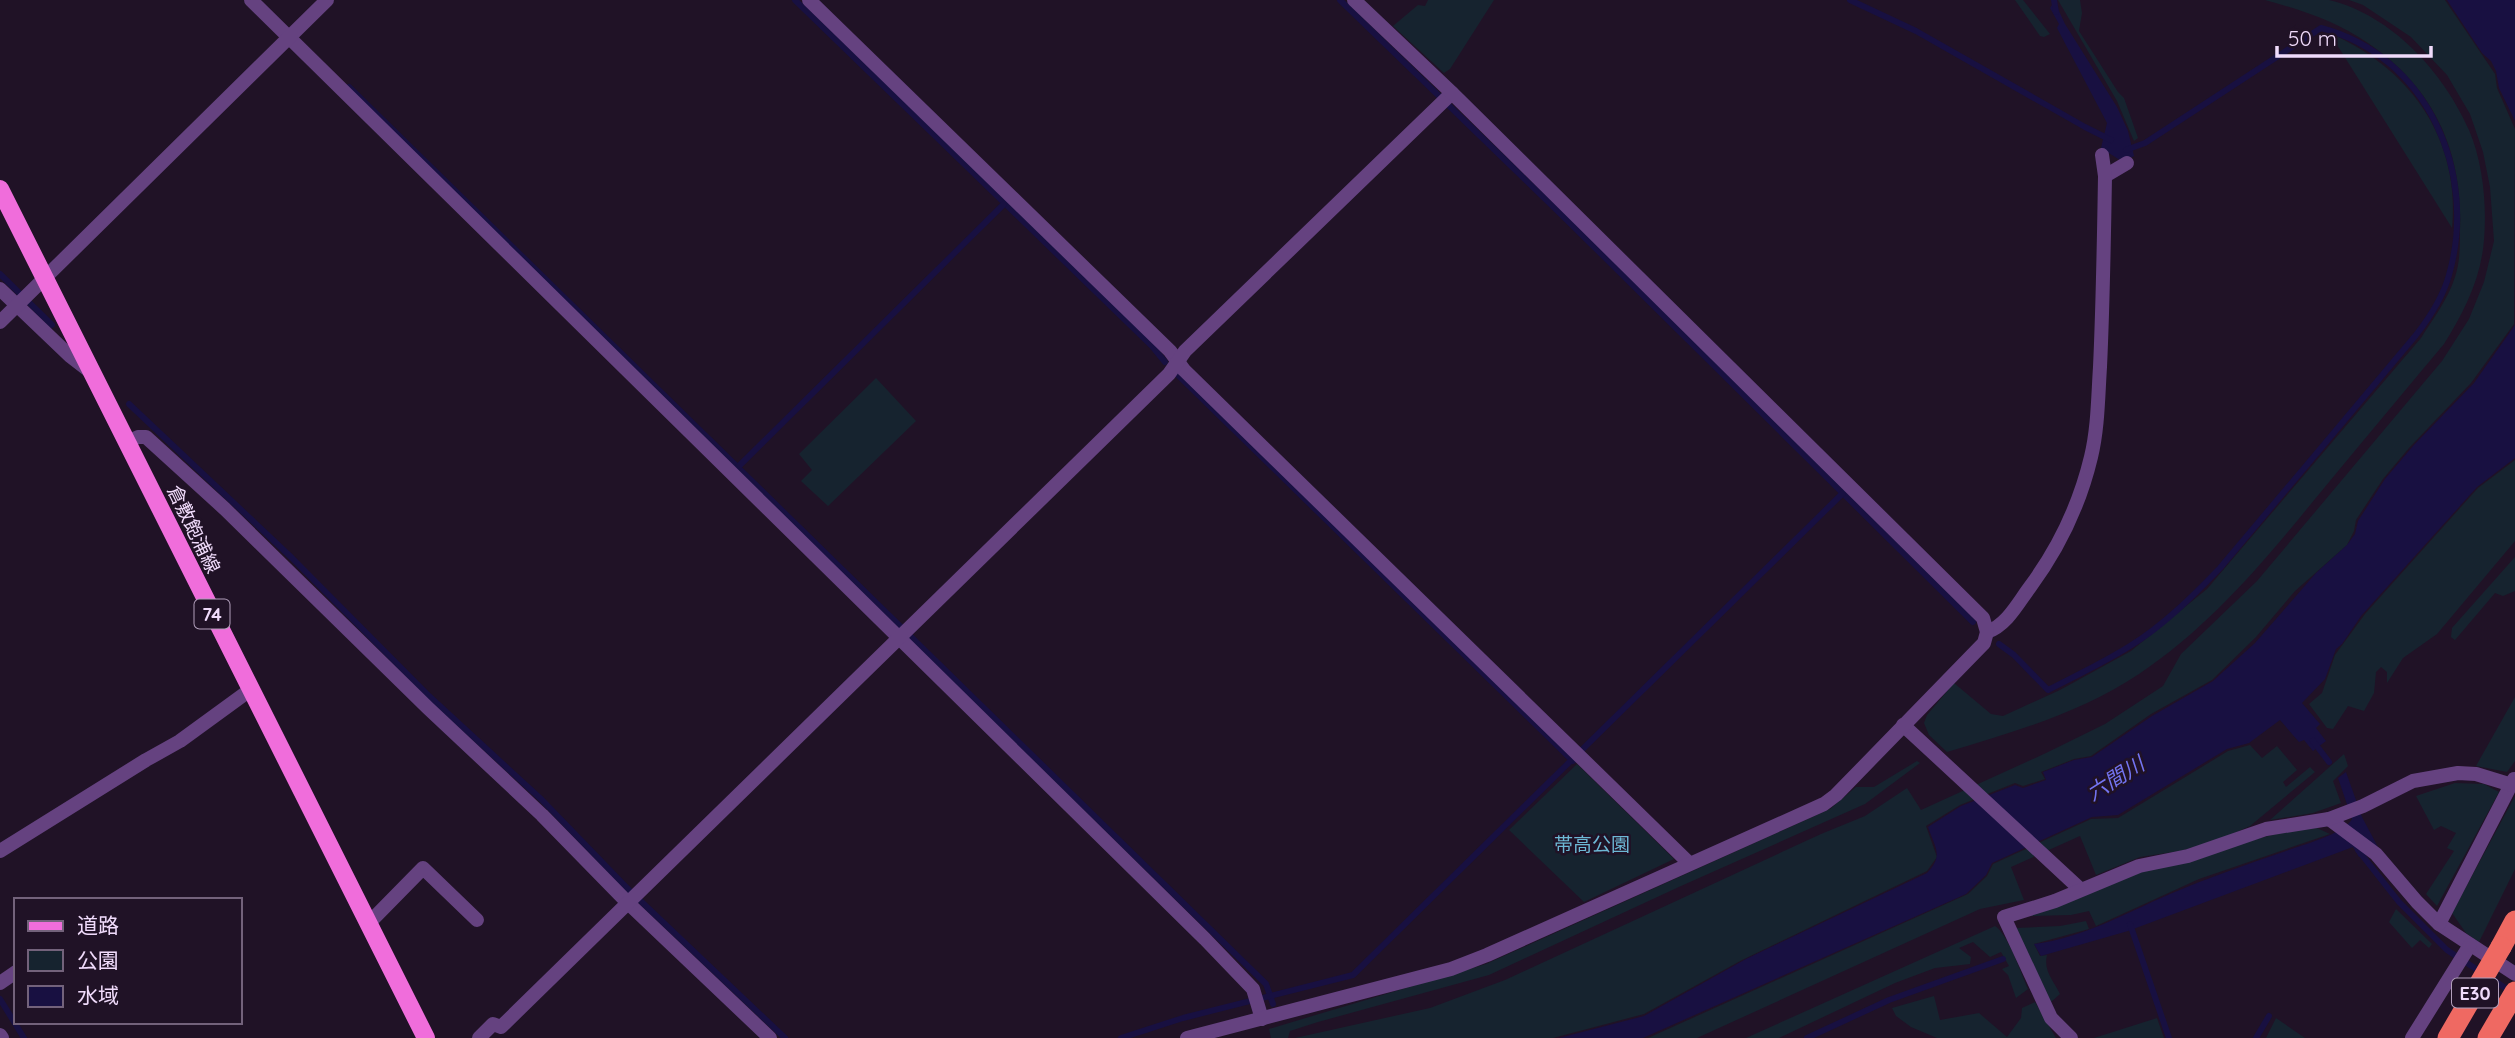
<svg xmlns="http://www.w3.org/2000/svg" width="2515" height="1038" font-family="Quicksand,'Noto Sans JP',sans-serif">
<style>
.green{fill:#16232f}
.water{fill:#181041}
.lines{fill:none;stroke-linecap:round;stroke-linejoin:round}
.stream{stroke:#181041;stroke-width:6}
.minor{stroke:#654280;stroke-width:14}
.primary{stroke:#f06ddb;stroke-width:18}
.motorway{stroke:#ef6962;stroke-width:21}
.motorway-bridge{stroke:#ef6962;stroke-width:21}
.labels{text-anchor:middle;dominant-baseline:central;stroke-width:5;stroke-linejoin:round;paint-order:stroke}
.shield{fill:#201226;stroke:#b29fbb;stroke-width:2}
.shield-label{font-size:18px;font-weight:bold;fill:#f0dbfb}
.street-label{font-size:19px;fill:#f0dbfb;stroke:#201226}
.park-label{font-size:19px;fill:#6db8d5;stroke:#201226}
.water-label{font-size:21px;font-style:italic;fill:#7374f1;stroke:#201226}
</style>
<rect width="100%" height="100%" fill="#201226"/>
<!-- green -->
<g class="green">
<path d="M1428,0H1494L1450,69L1444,73L1393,26L1418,5L1425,6Z"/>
<path d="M2015,0H2023L2050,34L2044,37L2040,36Z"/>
<path d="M2058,0H2080L2082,13L2079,31L2118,92L2124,98L2138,138L2134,141L2117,101Z"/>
<path d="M2265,0C2285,0 2309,0 2329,0C2392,15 2444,73 2469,130C2483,163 2487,205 2484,240C2481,279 2464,312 2444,344C2401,395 2358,447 2315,499C2262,564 2209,627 2139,674C2081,713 2013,732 1947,752L1929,735L1924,723L1927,715L1954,683L1991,714L2003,716L2060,690L2131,651L2207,589L2421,338C2433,319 2448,299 2455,277C2460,262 2460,246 2460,230C2463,151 2434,88 2368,43C2336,21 2301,10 2265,0Z"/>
<path d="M2349,0H2445L2495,74L2497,88L2515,129L2514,324L2471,383L2409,448L2383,479L2356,520L2354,531L2347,545L2295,591L2256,637L2212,680L2151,714L2091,756L2074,759L2041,772L2045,779L2023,786L2015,783L1960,805L1926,826L1937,857L1927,871L1742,960L1644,1014L1553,1038H1295L1430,1008L1505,980L1821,834L1865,816L1907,788L1921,810L2046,753L2105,724L2163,686L2181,654L2257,581L2442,361L2469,319L2484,282L2494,241L2490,187L2483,152L2470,114L2447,75L2411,37L2363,5Z"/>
<path d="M2336,36C2413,72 2460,141 2452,228L2334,40Z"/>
<path d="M876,378L916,421L828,506L801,481L812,470L799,454Z"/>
<path d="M2515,460V541L2437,634L2403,658L2387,683V672L2381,667L2376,672L2374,693L2364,711L2348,706L2333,729L2327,728L2309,704L2322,693L2335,655L2365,614L2478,488Z"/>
<path d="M2515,557V591L2503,596L2495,593L2455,640L2451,637L2452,628Z"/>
<path d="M2515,697V761L2507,772L2476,766Z"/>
<path d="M2250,745L2262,758L2277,746L2297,770L2283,782L2286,787L2310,767L2315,772L2250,826L2219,840L2180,851L2140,857L2096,875L2080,836L2011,867L2024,900L1980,909L1697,1038H1648L1968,894L1987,876L1993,864L2091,819L2118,818L2228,751Z"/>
<path d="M2344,754L2348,766L2333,781L2341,803L2313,813L2270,820Z"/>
<path d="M1917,761L1920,763L1865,804L1681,886L1489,975L1318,1022L1290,1031L1288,1038H1271L1269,1029L1486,964L1830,809L1856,787H1874Z"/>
<path d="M1577,764L1674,859L1584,902L1509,830Z"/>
<path d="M2455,783L2484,784L2499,792L2437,906L2426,894L2454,851L2447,848L2456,833L2441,826L2434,830L2416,796Z"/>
<path d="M2515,796V869L2479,942L2466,933L2452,913Z"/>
<path d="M2317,828L2330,834L2199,879L2096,926L2089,911L2071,915L2028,916L2125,876L2256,839L2293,830Z"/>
<path d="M2396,909L2432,944L2429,948L2420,940L2412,948L2389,922Z"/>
<path d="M2086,921L2089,929L2034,944L2040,956L2047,955C2043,971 2054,981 2060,994L2051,1002L2016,928L2060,926Z"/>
<path d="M1995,926C2008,934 2021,973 2028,989L2016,998L2008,975L2002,969L2009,966L2001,952L1990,957L1973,942L1959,948L1971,957L1970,964L1935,968L1895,983L1779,1038H1746Z"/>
<path d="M1934,996L1940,1020L1979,1013L2007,1037L2021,1018L2022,1008L2035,1002L2056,1038H1937L1911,1027L1896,1016L1892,1008Z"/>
<path d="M2157,1018L2164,1038H2094Z"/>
<path d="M2276,1018L2305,1038H2266Z"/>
</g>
<!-- water -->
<g class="water">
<path d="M2447,0H2515V121L2499,88L2496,71L2491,61L2482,53Z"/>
<path d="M2052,5L2058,9L2065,24L2117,107L2128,131L2134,156L2123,162L2101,148L2107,123L2057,28L2059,24L2050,8Z"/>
<path d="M2515,325V458L2477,487L2361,616L2342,644L2336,649L2325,679L2302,703L2320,724L2316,728L2326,741L2313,751L2304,740L2299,742L2280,720L2249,743L2227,749L2118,815L2092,817L1992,863L1986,875L1966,894L1643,1038H1559L1644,1016L1746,959L1927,873C1944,855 1935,848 1928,827L1961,806L2015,785L2023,788L2046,780L2043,772L2074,760L2092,757L2152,716L2213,681L2255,643L2316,573L2347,545L2355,534L2358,521L2385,479L2413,446L2474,383Z"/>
<path d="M2346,772L2362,817L2379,849L2359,857L2353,847L2128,931L2041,956L2034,944C2083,938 2126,913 2170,894C2208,878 2247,864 2286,851C2302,845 2344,834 2352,819L2338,778Z"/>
</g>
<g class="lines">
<!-- stream -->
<g class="stream">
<path d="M795,0L1152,346L1165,362"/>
<path d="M1340,0L1567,220L1973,622"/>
<path d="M1850,0L1916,31L2085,127L2111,140"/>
<path d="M2054,0L2056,12"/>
<path d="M349,87L1266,984L1273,1004"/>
<path d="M0,274L52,325"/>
<path d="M1178,375L1573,761"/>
<path d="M129,404L292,558L429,696L542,800L629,890L785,1038"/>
<path d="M738,467L1004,204"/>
<path d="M1999,644L2014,655L2048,690C2075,676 2103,663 2130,646C2163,626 2193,596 2220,568L2416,335C2430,317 2443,297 2449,275C2478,173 2428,56 2321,28L2145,143L2126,150"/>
<path d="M2313,741L2329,762"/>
<path d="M2358,850L2399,902L2447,950L2510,991"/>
<path d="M2130,924L2169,1038"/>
<path d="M0,999L24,1038"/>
<path d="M1121,1038L1183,1018L1353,975L1843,493"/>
<path d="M1807,1038L1889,1000L2003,959"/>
<path d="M2256,1038L2269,1016"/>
</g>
<!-- minor -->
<g class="minor">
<path d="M251,0L1205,939L1253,989L1262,1019"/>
<path d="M809,0L1170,351L1184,370L1689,863"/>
<path d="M2105,176L2127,163"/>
<path d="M0,289L70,356L92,373"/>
<path d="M0,322L327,0"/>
<path d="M127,442L138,437H146L225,509L428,708L542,815L628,903L770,1038"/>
<path d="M1987,632C2007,625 2018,603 2030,587C2058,549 2080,503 2091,457C2098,428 2098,397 2100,367C2103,303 2104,239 2105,176L2102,155"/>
<path d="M1903,725L2080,889"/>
<path d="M2329,819L2376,854L2417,902L2439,924L2515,974"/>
<path d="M0,851L146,760L180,741L250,690"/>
<path d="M368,924L423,868L477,920"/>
<path d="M2439,924L2514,779"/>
<path d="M0,983L16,972"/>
<path d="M0,1035L2,1038"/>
<path d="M479,1038L493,1024L501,1027L1169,374L1185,351L1452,93"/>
<path d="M1187,1038L1451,969L1487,955L1824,804L1836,795L1984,643L1987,632L1983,618L1452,93L1354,0"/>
<path d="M2071,1038L2051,1018L2004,917L2055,901L2139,866L2188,856L2266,829L2329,819L2363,806L2413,781L2458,773L2476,774L2512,785"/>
<path d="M2412,1038L2470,945"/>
</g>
<!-- primary -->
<path class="primary" d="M0,189L426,1038"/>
<!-- motorway -->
<g class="motorway">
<path d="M2501,947L2515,921"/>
<path d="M2488,1038L2515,992"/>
</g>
<!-- motorway-bridge -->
<path class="motorway-bridge" d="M2448,1038L2501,947"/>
</g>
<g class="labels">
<!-- shield labels -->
<g class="shield">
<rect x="194.5" y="599.5" width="35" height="29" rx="5"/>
<rect x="2452" y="978.5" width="46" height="29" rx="5"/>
</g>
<g class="shield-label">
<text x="212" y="614">74</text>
<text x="2475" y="993">E30</text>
</g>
<!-- street labels -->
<g class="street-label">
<text transform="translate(194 529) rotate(64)">倉敷飽浦線</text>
</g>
<!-- park labels -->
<g class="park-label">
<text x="1592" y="844">帯高公園</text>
</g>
<!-- water labels -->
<g class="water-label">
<text transform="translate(2115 778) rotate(-32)">六間川</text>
</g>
</g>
<!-- legend -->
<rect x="14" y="898" width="228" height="126" fill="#201226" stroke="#73627b" stroke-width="2"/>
<rect x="28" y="921" width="35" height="10" fill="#f06ddb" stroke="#73627b" stroke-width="2"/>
<text x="77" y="933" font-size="21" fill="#f0dbfb">道路</text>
<rect x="28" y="950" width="35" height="21" fill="#16232f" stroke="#73627b" stroke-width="2"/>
<text x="77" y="968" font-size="21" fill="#f0dbfb">公園</text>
<rect x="28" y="986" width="35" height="21" fill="#181041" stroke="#73627b" stroke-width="2"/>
<text x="77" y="1003" font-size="21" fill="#f0dbfb">水域</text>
<!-- scale -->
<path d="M2277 46v10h154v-10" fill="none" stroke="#f0dbfb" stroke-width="3.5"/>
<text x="2288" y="46" font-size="21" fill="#f0dbfb" stroke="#201226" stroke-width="5" paint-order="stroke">50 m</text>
</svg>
